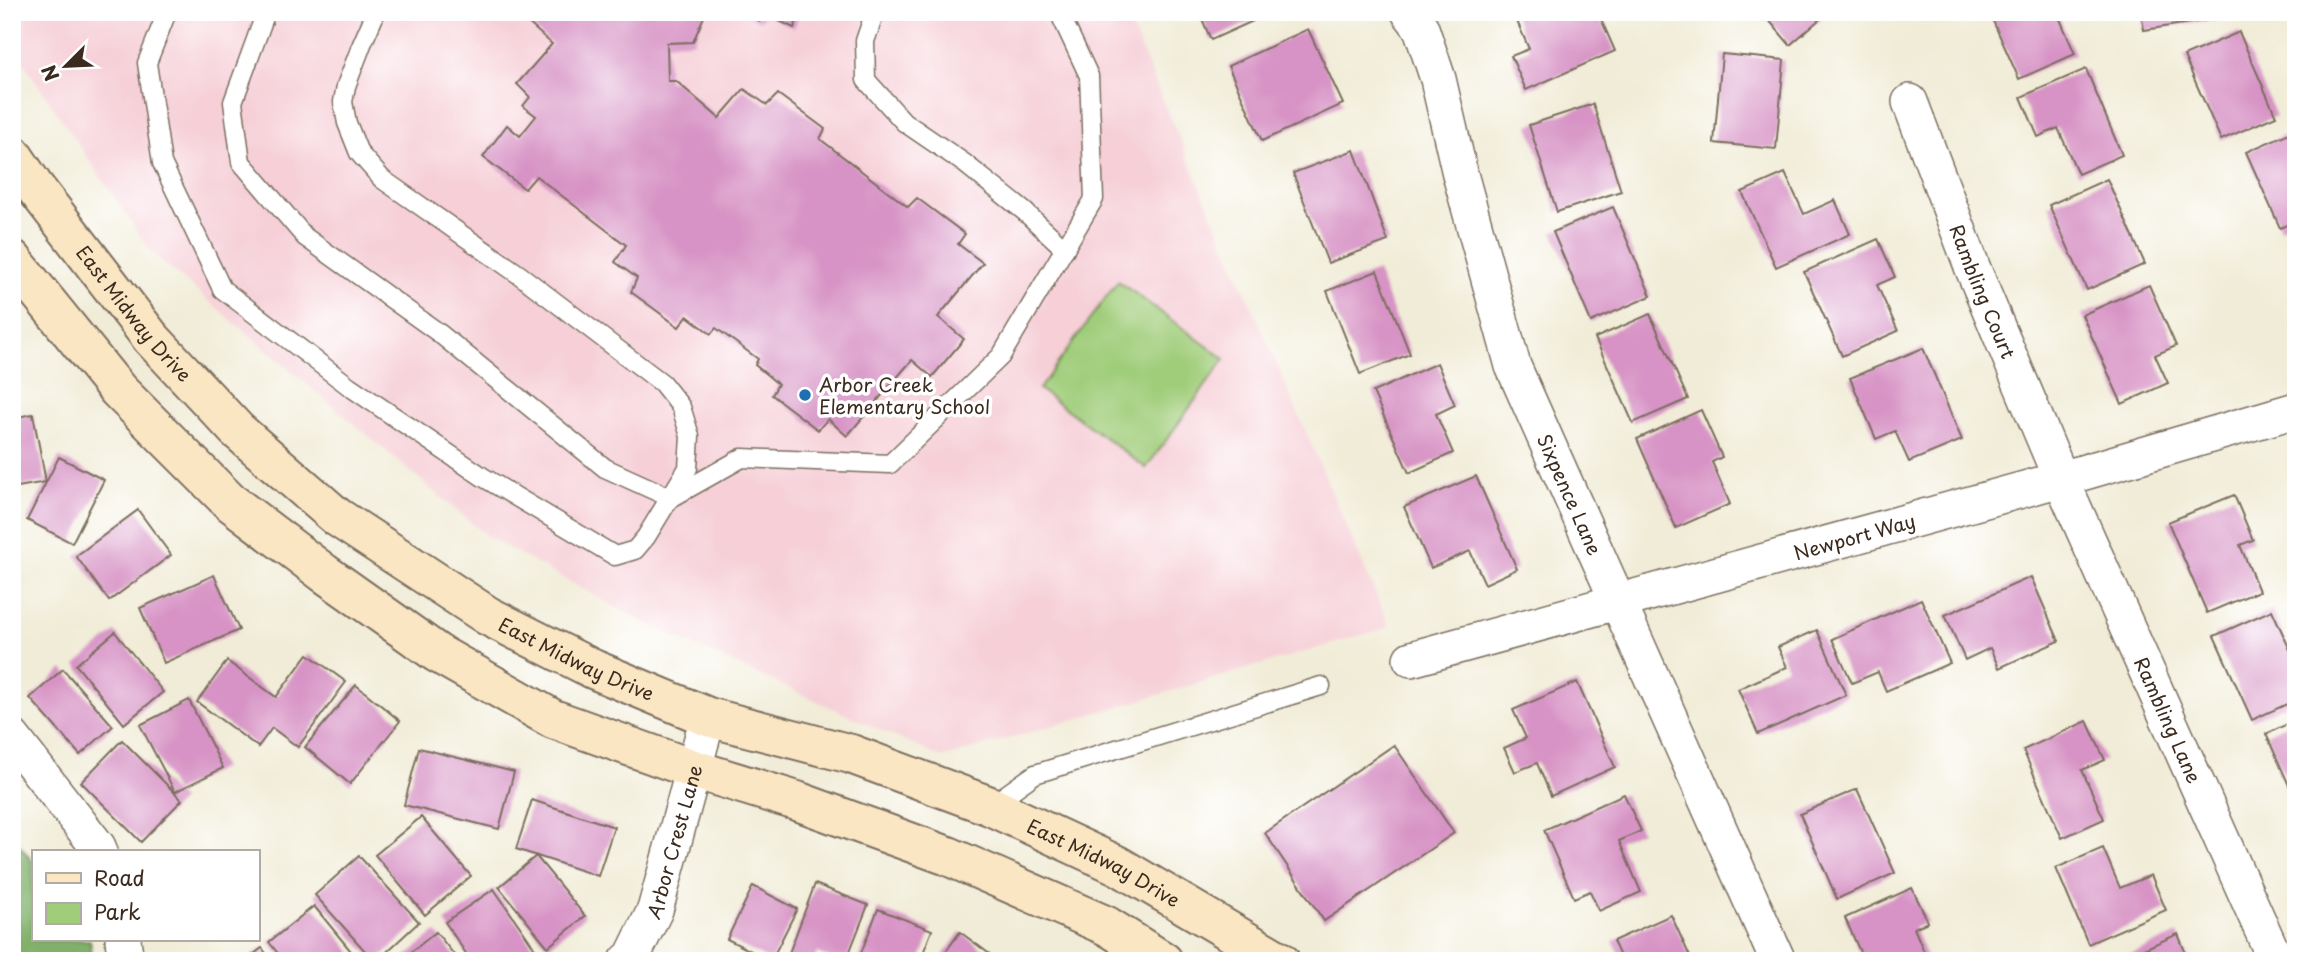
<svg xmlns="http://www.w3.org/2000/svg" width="2308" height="973" font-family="'Playpen Sans',sans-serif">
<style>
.built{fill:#f6cfd7}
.green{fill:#a0cd7a;stroke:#6e7c4c;stroke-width:2}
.forest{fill:#80b06a;stroke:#5e6d44;stroke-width:2}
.building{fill:#d793c5}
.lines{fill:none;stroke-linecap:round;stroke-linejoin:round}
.service-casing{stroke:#7b6e5f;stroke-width:21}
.minor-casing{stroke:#7b6e5f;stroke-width:38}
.secondary-casing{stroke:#7b6e5f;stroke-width:42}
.service{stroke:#fff;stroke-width:18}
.minor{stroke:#fff;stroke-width:35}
.secondary{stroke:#fbe6c4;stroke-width:38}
.poi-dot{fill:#1f6fb2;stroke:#fff;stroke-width:2.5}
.labels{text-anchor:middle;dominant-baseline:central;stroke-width:7;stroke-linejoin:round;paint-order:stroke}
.street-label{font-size:19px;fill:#3b2a1e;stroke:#fff}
.poi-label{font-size:19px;fill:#3b2a1e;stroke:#fff;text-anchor:start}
</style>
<rect width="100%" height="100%" fill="#fff"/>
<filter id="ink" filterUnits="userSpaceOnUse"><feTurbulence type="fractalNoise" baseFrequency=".0143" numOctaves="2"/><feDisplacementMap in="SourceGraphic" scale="14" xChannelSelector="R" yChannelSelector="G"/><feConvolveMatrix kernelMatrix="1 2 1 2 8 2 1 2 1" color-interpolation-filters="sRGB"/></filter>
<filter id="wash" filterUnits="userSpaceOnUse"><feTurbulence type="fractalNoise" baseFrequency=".00686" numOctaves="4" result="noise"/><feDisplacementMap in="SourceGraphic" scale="28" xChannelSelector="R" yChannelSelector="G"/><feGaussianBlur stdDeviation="1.57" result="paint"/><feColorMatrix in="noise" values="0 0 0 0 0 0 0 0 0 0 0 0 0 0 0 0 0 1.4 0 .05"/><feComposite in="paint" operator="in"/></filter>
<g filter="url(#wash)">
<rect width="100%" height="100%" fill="#f1ecd7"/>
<!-- built -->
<path class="built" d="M12,12H1125L1390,627L942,758L641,621L488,537L152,253L12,46Z"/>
<!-- green -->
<path class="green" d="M1118,281L1225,359L1146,468L1039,389Z"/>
<!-- forest -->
<path class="forest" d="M12,836L33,862V940H90L93,961H12Z"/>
<g id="blocks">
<!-- building -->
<g class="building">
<path d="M516,12H706L693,42L667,43L668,81H676L719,118L744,89L767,105L778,94L825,129L820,139L908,207L917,198L965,234L958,244L983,263L938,317L964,339L932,377L912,360L847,436L828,419L818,430L772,395L778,384L755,365L758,359L716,328L711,334L687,316L679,327L631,292L637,278L615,262L626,245L536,176L525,189L483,157L507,125L520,136L536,116L523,106L530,97L517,84L552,44Z"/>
<path d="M741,12H800L794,28L765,14L760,21Z"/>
<path d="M1199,12H1273L1211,40Z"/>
<path d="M1513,12H1598L1615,51L1526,90L1511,56L1529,49Z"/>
<path d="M1762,12H1828L1790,45Z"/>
<path d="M1989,12H2057L2075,54L2019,79Z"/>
<path d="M2141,12H2221L2222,18L2144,30Z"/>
<path d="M1308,29L1343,104L1262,141L1228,66Z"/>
<path d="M2239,32L2276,116L2221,140L2184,56Z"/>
<path d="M1722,54L1784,60L1776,149L1714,143Z"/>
<path d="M2086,69L2122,155L2078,174L2058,128L2038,137L2021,97Z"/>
<path d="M1593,104L1621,191L1557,212L1529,125Z"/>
<path d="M2296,130V221L2280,228L2246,152Z"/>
<path d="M1354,150L1388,241L1328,263L1293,173Z"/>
<path d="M1785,173L1804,214L1835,200L1850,234L1776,267L1742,192Z"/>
<path d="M2107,179L2145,264L2087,290L2049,205Z"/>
<path d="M1613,207L1651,296L1591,322L1553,232Z"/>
<path d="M1878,239L1895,277L1877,285L1898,331L1842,356L1804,272Z"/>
<path d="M1377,271L1410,354L1360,374L1327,291Z"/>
<path d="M2149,285L2176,346L2155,355L2168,383L2122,404L2082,315Z"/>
<path d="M1650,314L1688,399L1633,423L1595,338Z"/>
<path d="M1923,348L1962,440L1909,462L1895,431L1876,439L1850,378Z"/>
<path d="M1437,363L1455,405L1436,414L1453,453L1409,473L1373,392Z"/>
<path d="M1701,410L1722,457L1712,462L1730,504L1676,528L1637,439Z"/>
<path d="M33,414L46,482L12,488V418Z"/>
<path d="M59,457L104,480L72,543L27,520Z"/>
<path d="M1476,476L1517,569L1485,584L1470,551L1431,568L1404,507Z"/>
<path d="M2234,495L2253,540L2240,545L2259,591L2207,613L2168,522Z"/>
<path d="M138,510L171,555L109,601L76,556Z"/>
<path d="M214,575L239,630L164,663L140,608Z"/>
<path d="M2031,577L2059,641L1999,668L1990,648L1965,660L1945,615Z"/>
<path d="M1921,599L1950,663L1886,691L1878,672L1852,683L1832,639Z"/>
<path d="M2272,610L2296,663V700L2252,720L2214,636Z"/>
<path d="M1817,630L1846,695L1758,734L1738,689L1787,667L1778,647Z"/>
<path d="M115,632L163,692L124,724L76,665Z"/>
<path d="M308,654L346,682L298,747L272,728L258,747L197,702L227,661L276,697Z"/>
<path d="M63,669L113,726L80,755L30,698Z"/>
<path d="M1577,682L1615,767L1551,796L1537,763L1515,772L1504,748L1526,738L1513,710Z"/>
<path d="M356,685L400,721L350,784L305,747Z"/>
<path d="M189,700L223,768L175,792L140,725Z"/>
<path d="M2296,720V801L2266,734Z"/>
<path d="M2087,721L2105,760L2082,770L2104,819L2062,838L2023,750Z"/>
<path d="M122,740L182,800L141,842L81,782Z"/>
<path d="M1394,745L1454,833L1324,921L1265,833Z"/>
<path d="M419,748L514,772L499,829L404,805Z"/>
<path d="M1857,789L1895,873L1837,899L1800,814Z"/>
<path d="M1624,794L1641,831L1619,841L1641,892L1599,911L1590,891L1574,898L1544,830Z"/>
<path d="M532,800L614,827L598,876L516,849Z"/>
<path d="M421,817L471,876L425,915L375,855Z"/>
<path d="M2103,848L2120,888L2151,875L2166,910L2088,944L2056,868Z"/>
<path d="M359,856L419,922L377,961H374L315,895Z"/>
<path d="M536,856L585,916L548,947L499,887Z"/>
<path d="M815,884L868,905L846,961H836L817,953L814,961H786Z"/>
<path d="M753,886L797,909L771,961L727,939Z"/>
<path d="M1912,888L1928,922L1914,928L1928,961H1864L1845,918Z"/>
<path d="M494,889L536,950L520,961H471L445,922Z"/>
<path d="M314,906L359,961H284L269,942Z"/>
<path d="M878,909L932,930L920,961H858Z"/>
<path d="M1671,915L1692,961H1622L1613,941Z"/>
<path d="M436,932L459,961H400Z"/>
<path d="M960,932L999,961H939Z"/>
<path d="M2178,934L2189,961H2127L2125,957Z"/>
<path d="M262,948L272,961H245Z"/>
</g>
</g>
</g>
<g filter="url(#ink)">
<use href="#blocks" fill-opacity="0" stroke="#7b6e5f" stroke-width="2"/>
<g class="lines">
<!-- service casing -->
<g class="service-casing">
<g id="service">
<path d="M167,12L147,63L162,163L222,289L349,386L483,477L615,556L635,550L646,537L688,468L690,436L681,407L662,383L521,276L382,179L359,153L347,123L343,102L346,86L362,44L376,12"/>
<path d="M266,12L233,102L241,162L305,237L439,333L605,468L671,498L742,458L890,464L1001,356L1094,199L1089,76L1059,12"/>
<path d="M875,12L865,41L866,80L904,122L964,163L1024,211L1065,249"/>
<path d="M990,806L1035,774L1321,686"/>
</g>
</g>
<!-- minor casing -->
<g class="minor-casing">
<g id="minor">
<path id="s1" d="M1409,12L1421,28L1438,79L1460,174L1513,366L1778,961"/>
<path id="s2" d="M1910,102L1973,269L2061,479L2276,961"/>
<path id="s3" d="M1411,659L2061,479L2296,410"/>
<path d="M12,737L98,847L100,852"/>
<path d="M123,940L126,961"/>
<path id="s4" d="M627,961L632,957L655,910L708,717"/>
</g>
</g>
<!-- secondary casing -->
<g class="secondary-casing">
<g id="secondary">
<path id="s5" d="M12,154L33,185L151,338L237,430L337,517L488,616L593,669L708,717L851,754L990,806L1117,865L1280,961"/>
<path d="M12,259L118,390L229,501L324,573L437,653L553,719L693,769L797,801L948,856L1107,926L1163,961"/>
</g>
</g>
<!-- service -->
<use href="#service" class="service"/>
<!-- minor -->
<use href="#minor" class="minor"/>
<!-- secondary -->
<use href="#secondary" class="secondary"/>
</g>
</g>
<!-- markers -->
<circle class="poi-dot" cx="805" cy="395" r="7"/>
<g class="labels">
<!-- street labels -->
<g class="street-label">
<text stroke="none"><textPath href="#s2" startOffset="203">Rambling Court</textPath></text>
<text stroke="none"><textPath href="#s5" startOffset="201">East Midway Drive</textPath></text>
<text stroke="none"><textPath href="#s1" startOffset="511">Sixpence Lane</textPath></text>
<text stroke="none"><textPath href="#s3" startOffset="460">Newport Way</textPath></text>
<text stroke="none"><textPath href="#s5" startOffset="768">East Midway Drive</textPath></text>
<text stroke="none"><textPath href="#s2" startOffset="670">Rambling Lane</textPath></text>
<text stroke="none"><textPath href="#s4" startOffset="130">Arbor Crest Lane</textPath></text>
<text stroke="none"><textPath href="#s5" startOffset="1335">East Midway Drive</textPath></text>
</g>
<!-- poi labels -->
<g class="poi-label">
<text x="819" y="384">Arbor Creek<tspan x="819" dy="22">Elementary School</tspan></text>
</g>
</g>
<!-- margin -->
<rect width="2308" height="973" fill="none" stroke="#fff" stroke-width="42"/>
<!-- legend -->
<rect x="32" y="850" width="228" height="91" fill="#ffffff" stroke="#b1aaa5" stroke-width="2"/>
<rect x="46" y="873" width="35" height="10" fill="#fbe6c4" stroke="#b1aaa5" stroke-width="2"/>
<text x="94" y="886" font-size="21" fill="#3b2a1e">Road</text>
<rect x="46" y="903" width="35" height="21" fill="#a0cd7a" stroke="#b1aaa5" stroke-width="2"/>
<text x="94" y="920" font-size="21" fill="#3b2a1e">Park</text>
<!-- north arrow -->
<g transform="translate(66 66) rotate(246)" stroke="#ffffff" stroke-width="5" paint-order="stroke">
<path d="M0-5L12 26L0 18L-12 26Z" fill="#3b2a1e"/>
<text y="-10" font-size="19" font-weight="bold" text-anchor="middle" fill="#3b2a1e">N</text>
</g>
</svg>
